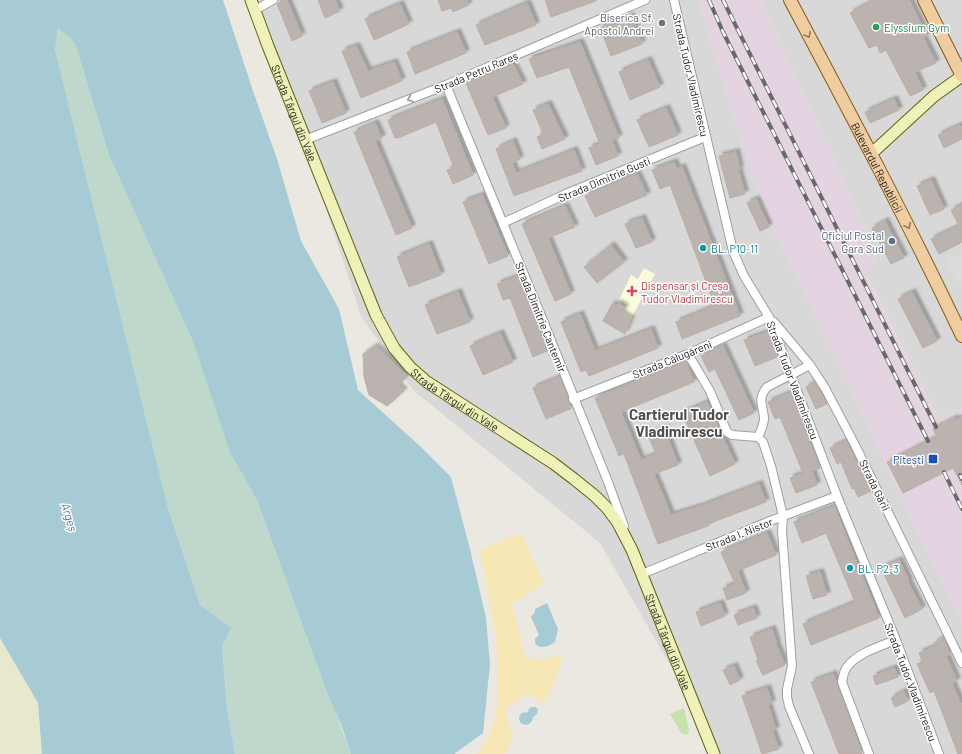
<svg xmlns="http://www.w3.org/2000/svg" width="962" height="754" font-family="Barlow,sans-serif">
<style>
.residential{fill:#d9d8d8}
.industrial{fill:#e4d4e1}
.education{fill:#fbfadb}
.farmland{fill:#e7e8ce}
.grass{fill:#c7e1ac}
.wetland{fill:#c0d8cc}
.sand{fill:#f6e7b5}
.parking{fill:#dbdbdb}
.water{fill:#a6cbd4}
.building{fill:#bbb3af;stroke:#bbaea5;filter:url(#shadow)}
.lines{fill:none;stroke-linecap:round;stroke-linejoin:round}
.street-casing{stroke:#9f9f9f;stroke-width:10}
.secondary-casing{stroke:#5c6310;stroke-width:13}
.primary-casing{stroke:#825910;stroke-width:14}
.street{stroke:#fff;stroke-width:8}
.secondary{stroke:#f0f1b9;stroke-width:11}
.primary{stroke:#f0cca1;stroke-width:12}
.rail-casing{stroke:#696969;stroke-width:4}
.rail{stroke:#fff;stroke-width:2.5;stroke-dasharray:8;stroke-linecap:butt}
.oneway{stroke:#907c65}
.oneway2{stroke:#989898}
.worship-dot{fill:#6b7280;stroke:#fff;stroke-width:1.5}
.leisure-dot{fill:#2e9e5b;stroke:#fff;stroke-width:1.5}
.service-dot{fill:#5c6f8a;stroke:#fff;stroke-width:1.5}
.culture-dot{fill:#0f9aa8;stroke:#fff;stroke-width:1.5}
.health-dot{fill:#e0444e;stroke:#fff;stroke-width:1.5}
.transit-dot{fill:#1a4fb4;stroke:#fff;stroke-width:1.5}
.labels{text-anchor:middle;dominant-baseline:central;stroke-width:3;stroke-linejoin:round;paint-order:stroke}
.worship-label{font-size:11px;fill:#5b616d;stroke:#fff;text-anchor:end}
.leisure-label{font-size:11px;fill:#27864d;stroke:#fff;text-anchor:start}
.street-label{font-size:11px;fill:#1b1b1b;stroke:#fff}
.service-label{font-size:11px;fill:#4e5e75;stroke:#fff;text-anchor:end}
.culture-label{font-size:11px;fill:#0d838f;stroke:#fff;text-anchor:start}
.health-label{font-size:11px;fill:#be3a42;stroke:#fff;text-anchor:start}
.transit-label{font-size:11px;fill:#164399;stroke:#fff;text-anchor:end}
.water-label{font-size:12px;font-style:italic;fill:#507698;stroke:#fff}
.district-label{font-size:15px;font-weight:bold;fill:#4e4e4e;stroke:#fff}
</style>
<defs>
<filter id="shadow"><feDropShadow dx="3.5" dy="-3.5" stdDeviation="1" flood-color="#0004"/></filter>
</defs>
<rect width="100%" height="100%" fill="#ebe8e1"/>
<!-- residential -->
<g class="residential">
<path d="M258,0H699L740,137L774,231L845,376L935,568L962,622V754H721L600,543L413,390L361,316Z"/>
<path d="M761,0H962V409L940,420L867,276L877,254Z"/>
</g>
<!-- industrial -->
<path class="industrial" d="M699,0H761L877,254L867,277L940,420L962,409V622L935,568L845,376L774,231L740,137Z"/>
<!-- education -->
<path class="education" d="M644,268L655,274L647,289L643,286L639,294L643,296L631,319L622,314L626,305L619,300L631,275L638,279Z"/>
<!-- farmland -->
<path class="farmland" d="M0,638L38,703L42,754H0Z"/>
<!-- grass -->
<path class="grass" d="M684,708L689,730L688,733L686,735L681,733L670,714Z"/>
<!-- wetland -->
<path class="wetland" d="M58,28L75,43L109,155L193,342L230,453L257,500L351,754H235L227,708L222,646L232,628L200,605L168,508L55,50Z"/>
<!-- sand -->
<path class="sand" d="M521,533L544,583L512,604L523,650C531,667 549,658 563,654L553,686L544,704C541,702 537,697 534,696C523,692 513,703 506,710L507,722L512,731L513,738L505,754H477C481,748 488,741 490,734C510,679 490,605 480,550Z"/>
<!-- parking -->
<path class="parking" d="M962,254V281L957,283L947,261Z"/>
<!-- water -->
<g class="water">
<path d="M0,0H223L254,94L277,159L301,241L339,309L358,390L422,448L451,477L470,549L486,618L490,664L483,733L454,754H351L342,727L329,697L257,500L230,453L193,342L109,155L75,43L58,28L55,50L168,508L200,605L232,628L222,646L227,708L235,754H42L38,703L0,638Z"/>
<path d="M547,603L558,629L555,642C548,647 540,650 535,643V639L539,635L531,617L535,612V609Z"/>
<path d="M531,707H535L538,709L537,714L533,717C532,728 518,727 519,716L522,713L528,712L529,709Z"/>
</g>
<!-- building -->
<g class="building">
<path d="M283,0H287L302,36L292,41L277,4Z"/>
<path d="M318,0H335L340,11L325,18Z"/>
<path d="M438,0H469L467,1L469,5L453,12L451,8L442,11Z"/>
<path d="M545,0H596V1L551,17Z"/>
<path d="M875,0H909L927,36L923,37L936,63L915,72L923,90L910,96L886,50L880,53L877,45L869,48L850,13Z"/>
<path d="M527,3L536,25L485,45L476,25Z"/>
<path d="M400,4L409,24L374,40L365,19Z"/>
<path d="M631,16L642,44L611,56L600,28Z"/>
<path d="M457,32L466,53L415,74L407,52Z"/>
<path d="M580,42L619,138L612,140L618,156L596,165L589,148L600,144L569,67L537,78L529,59Z"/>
<path d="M356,46L368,71L394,62L402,81L361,98L342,51Z"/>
<path d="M648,60L660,87L630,100L619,72Z"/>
<path d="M513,64L523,84L492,97L506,128L488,135L466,83Z"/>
<path d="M333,82L346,113L322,123L309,91Z"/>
<path d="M442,99L473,175L453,184L447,170L454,168L436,122L398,138H395L388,120Z"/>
<path d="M894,99L899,110L870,123L865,112Z"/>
<path d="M548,104L565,139L542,149L537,137L543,134L533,110Z"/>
<path d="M666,108L678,135L649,147L637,120Z"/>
<path d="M375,123L382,138L375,141L412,228L396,235L354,132Z"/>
<path d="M960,125L962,129V139L944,148L938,135Z"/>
<path d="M513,141L520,159L512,163L516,173L574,150L582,171L514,196L496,149Z"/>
<path d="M736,152L740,169H738L745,194L730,198L719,156Z"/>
<path d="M674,162L677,169L682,167L740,316L682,339L676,322L715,306L670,185L660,189L652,170Z"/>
<path d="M637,174L647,195L595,217L585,196Z"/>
<path d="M931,180L944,209L930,215L917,186Z"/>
<path d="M482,195L508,256L489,264L463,202Z"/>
<path d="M756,199L769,227L760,231L747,203Z"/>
<path d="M962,205V242L939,254L931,239L959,226L951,210Z"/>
<path d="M565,206L575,227L548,238L571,294L555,301L522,224Z"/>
<path d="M642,218L652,242L636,248L625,224Z"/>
<path d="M885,221L904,258L891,264L872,228Z"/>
<path d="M429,244L441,275L409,287L397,257Z"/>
<path d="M611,245L624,262L597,283L584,267Z"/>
<path d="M519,276L549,350L533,357L510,298L503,300L497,284Z"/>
<path d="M458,292L470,322L437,334L425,305Z"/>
<path d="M912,292L937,341L923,348L898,299Z"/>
<path d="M618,303L625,307L622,314L631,319L625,334L603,321L612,304L616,306Z"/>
<path d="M580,314L595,351L651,329L658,348L589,376L586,370L581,372L561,322Z"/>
<path d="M768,332L777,353L775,354L777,357L755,366L744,340Z"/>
<path d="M500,333L513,362L483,375L470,346Z"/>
<path d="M375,346L407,376L398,386L404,391L387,406L369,395L364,377L363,354Z"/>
<path d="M723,346L754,413L739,420L715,369L709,372L701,356Z"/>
<path d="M686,361L694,382L621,412L641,460L656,454L648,435L664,428L678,465L654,474L671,515L701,506L759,484L766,502L708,524V526L658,544L624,454L619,456L595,398Z"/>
<path d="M560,377L568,397V401L572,408L546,419L533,388Z"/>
<path d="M815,382L827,404L816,409L806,387Z"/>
<path d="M790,393L820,468L812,471L817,485L796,493L790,478L803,473L780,417L775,419L768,402Z"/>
<path d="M707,402L735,464L710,476L682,413Z"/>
<path d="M962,417V485L953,468L903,493L887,462L937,437L933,429L955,418L956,420Z"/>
<path d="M846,441L871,491L858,497L854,488L852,489L841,462L837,464L830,448Z"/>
<path d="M834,506L879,618L811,645L803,624L855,602L826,533L802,543L794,522Z"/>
<path d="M767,533L776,555L738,571L746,593L727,600L723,588L735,584L721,552Z"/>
<path d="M899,560L909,581L908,582L922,609L905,618L881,568Z"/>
<path d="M820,572L827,595L813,599L806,576Z"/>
<path d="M720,603L725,616L701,626L696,612Z"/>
<path d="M753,608L757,618L738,625L734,615Z"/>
<path d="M772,629L777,644H776L785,665L763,675L756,661L758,660L750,637Z"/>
<path d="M943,638L950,654L946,656L957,681L952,683L962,707V754H958L934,691L930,693L917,664L923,662L919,653L936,646L934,643Z"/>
<path d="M734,666L740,680L730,685L723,670Z"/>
<path d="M894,668L898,677L876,685L873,676Z"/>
<path d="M833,674L837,684L862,754H839L811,682Z"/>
<path d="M767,688L772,703L768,705L776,730L772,731L779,749L762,754L742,696Z"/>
<path d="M904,691L908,701L895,707L891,698Z"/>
</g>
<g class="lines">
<!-- street casing -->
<g class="street-casing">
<g id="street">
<path d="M674,0L733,251L744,276L769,317L837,496L896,640L939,754"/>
<path d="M255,10L273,0"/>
<path d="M446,85L544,323L608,482L624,526"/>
<path d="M305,140L446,85L645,0"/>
<path d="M503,223L568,193L705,137"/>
<path d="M774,322L810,365L825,388L855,445L962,663"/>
<path d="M688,354L710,391L727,432L732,435L758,437L763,442L771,466L783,516L782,531L791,653L792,666L787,689V697L789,706L809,754"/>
<path d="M573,399L688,354L769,317"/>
<path d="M758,437C761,431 764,425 764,418C763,405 757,399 767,387L810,365"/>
<path d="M642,574L770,521L837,496"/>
<path d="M869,754L842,682C843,676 844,671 847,667C857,653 881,646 896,640"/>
</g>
</g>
<!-- secondary casing -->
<g class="secondary-casing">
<g id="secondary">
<path id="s1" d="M251,0L268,46L376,315L394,348L410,367L427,382L553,463L574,479L595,496L607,508L618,523L632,550L714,754"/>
<path d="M871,154L934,96L962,76"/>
</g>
</g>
<!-- primary casing -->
<g class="primary-casing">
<g id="primary">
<path id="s2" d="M790,0C849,111 908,222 962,336"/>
<path d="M924,0L962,76"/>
</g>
</g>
<!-- street -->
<use href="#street" class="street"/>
<!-- secondary -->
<use href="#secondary" class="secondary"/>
<!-- primary -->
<use href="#primary" class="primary"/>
<!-- rail casing -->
<g class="rail-casing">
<g id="rail">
<path d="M709,0L723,32L928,441"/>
<path d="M723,0L936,427"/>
<path d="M944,472L962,509"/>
<path d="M960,475L962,479"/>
</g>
</g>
<!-- rail -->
<use href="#rail" class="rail"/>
</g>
<!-- one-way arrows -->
<defs><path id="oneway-chevron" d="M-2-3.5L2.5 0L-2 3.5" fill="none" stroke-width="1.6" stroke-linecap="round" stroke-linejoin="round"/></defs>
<g class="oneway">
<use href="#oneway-chevron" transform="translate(808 35) rotate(62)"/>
<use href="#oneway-chevron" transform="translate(908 226) rotate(63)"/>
</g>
<use class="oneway2" href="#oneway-chevron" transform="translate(410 99) rotate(159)"/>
<!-- markers -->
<circle class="worship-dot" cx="662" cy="23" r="4"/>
<circle class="leisure-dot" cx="876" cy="27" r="4"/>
<circle class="service-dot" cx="892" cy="241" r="4"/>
<g class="culture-dot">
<circle cx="703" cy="248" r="4"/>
<circle cx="850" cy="568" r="4"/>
</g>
<path class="health-dot" d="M630 285h4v4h4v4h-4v4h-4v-4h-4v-4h4z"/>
<rect class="transit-dot" x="928" y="454" width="10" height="10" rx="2"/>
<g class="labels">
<!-- worship labels -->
<g class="worship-label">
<text x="654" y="17">Biserica Sf.<tspan x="654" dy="13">Apostol Andrei</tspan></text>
</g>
<!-- leisure labels -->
<g class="leisure-label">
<text x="884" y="27">Elyssium Gym</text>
</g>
<!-- street labels -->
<g class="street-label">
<text transform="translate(476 72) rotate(-23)">Strada Petru Rareș</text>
<text transform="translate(691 75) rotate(77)">Strada Tudor Vladimirescu</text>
<text stroke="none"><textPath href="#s1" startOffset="121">Strada Târgul din Vale</textPath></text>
<text stroke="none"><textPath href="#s2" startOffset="189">Bulevardul Republicii</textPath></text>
<text transform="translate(604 179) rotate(-23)">Strada Dimitrie Gusti</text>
<text transform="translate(541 317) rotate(68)">Strada Dimitrie Cantemir</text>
<text transform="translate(672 359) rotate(-22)">Strada Călugăreni</text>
<text transform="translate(793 380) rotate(69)">Strada Tudor Vladimirescu</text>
<text stroke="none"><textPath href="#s1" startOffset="457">Strada Târgul din Vale</textPath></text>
<text transform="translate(875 485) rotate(64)">Strada Gării</text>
<text transform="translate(739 534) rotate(-22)">Strada I. Nistor</text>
<text stroke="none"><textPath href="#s1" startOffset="792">Strada Târgul din Vale</textPath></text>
<text transform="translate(911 682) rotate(69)">Strada Tudor Vladimirescu</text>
</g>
<!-- service labels -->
<g class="service-label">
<text x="884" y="235">Oficiul Postal<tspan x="884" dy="13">Gara Sud</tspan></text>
</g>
<!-- culture labels -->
<g class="culture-label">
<text x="711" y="248">BL. P10-11</text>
<text x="858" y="568">BL. P2-3</text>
</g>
<!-- health labels -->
<g class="health-label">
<text x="641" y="285">Dispensar și Creșa<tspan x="641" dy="13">Tudor Vladimirescu</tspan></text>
</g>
<!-- transit labels -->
<g class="transit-label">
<text x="924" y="459">Pitești</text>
</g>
<!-- water labels -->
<g class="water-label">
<text transform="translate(70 517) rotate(73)">Argeș</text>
</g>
<!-- district labels -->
<g class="district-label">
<text x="679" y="414">Cartierul Tudor<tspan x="679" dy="17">Vladimirescu</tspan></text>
</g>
</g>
</svg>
